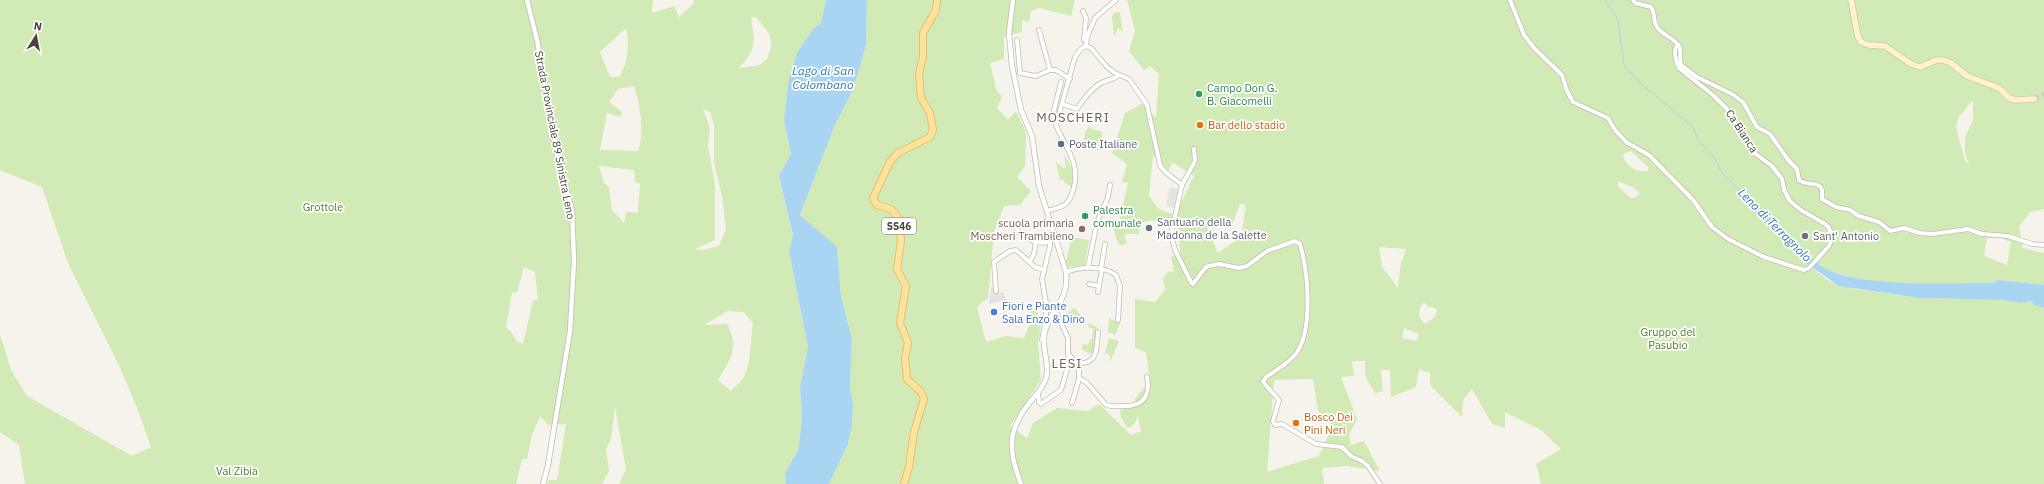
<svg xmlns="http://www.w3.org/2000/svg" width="2044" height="484" font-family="'IBM Plex Sans',sans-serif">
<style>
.green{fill:#d2eab5;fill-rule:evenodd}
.parking{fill:#e5e3e0}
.water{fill:#a9d4f2}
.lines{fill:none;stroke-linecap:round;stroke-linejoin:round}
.stream{stroke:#a9d4f2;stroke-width:1}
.secondary-tunnel{stroke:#d4d0c8;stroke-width:5.5;stroke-dasharray:5.5 3;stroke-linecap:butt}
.minor-casing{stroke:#c2bbae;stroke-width:5.5}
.tertiary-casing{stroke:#c2bbae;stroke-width:6}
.secondary-casing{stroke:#d6c79b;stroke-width:7}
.primary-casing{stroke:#e6c16a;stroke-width:8}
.minor{stroke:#fff;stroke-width:4}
.tertiary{stroke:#fff;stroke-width:4.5}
.secondary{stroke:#fff3cd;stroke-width:5.5}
.primary{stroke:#ffe39c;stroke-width:6}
.leisure-dot{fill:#2e9e5b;stroke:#fff;stroke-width:1.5}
.food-dot{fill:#e8710a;stroke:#fff;stroke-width:1.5}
.service-dot{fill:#5c6f8a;stroke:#fff;stroke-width:1.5}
.worship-dot{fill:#6b7280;stroke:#fff;stroke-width:1.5}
.education-dot{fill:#8d6e63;stroke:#fff;stroke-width:1.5}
.shop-dot{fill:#3f7fe0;stroke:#fff;stroke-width:1.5}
.labels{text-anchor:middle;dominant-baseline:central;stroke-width:3.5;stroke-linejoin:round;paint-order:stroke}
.shield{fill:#fff;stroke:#817c74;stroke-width:1}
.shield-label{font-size:10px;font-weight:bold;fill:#4b4439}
.leisure-label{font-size:11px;fill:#27864d;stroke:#fff;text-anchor:start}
.food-label{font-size:11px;fill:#c56008;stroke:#fff;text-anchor:start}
.street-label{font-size:11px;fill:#4b4439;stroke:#fff}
.service-label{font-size:11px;fill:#4e5e75;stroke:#fff;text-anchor:start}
.park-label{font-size:11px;fill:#4a7f2a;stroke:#fff}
.worship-label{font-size:11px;fill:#5b616d;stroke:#fff;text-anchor:start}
.education-label{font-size:11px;fill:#785e54;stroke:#fff;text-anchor:end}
.shop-label{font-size:11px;fill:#366cbe;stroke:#fff;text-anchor:start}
.water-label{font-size:12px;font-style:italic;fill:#2e7ab2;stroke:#fff}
.quarter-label{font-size:13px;letter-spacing:1px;fill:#6e6250;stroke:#fff}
</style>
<rect width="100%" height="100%" fill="#f6f3ec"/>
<!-- green -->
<g class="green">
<path d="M0,0H653L652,13L674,6L679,17L693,4L694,0H826L821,23L814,28L798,51L784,120L791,154L779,176L793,235L789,251L808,347L800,387L802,419L798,451L785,473L786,484H619L626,469L615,407L611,439L606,449L609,471L602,484H547L549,480H557L566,424L548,425L540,416L532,435L527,459H522L516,484H25L19,445L0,432V334L11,370L27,396L132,456L151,447L136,405L118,363L68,263L42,187L0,170ZM756,17L770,35L771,47L767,59L760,65L739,68C757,48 755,43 751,18ZM626,28C630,44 628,63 619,77H610L600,52ZM634,86C640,106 645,131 638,151L600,150L607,113L620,117L622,112L609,102L618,89ZM703,109L710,112L714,125V162L722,196L726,229L719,246L703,250L695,249L715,240V186L708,145L710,129ZM599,166L634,170L635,182L640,184L638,213L626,212L624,223L612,210L609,187L604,183ZM524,267L535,272L538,300H533L523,344L517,342L510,330L506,328L512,292L517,293ZM728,311L744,312L753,323C750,340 752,360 744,377C741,382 735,387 731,391L718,380C731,358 740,348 727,324L704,325Z"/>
<path d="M867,0H1075L1071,16L1039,8L1031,11L1029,22L1022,20V32L1004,37V59L990,63L996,89L1002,97L997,108L1008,120L1016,111L1026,132L1025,166L1017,177L1031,191L1020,205L1004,206L994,232L988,298L977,307L986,342L1006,336L1024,338L1031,321L1030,307H1036L1041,326L1038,342L1041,380L1010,426L1027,438L1033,423L1057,408L1087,411L1099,404L1131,435L1141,431L1138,416L1133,426L1127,428L1121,417L1120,410L1136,407L1135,399L1150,380L1146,352L1135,348V299L1155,302L1165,290L1163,278L1169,271L1174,272L1171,257L1180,253L1178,226C1163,226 1151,214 1139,226V234H1124L1127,244L1119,245L1111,223H1119L1128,183L1122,182L1127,164L1112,153L1125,113L1142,104L1156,117L1159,74L1150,66L1144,70L1129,51L1135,30L1127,0H2044V209L2031,212L2019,226L2023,248L2044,253V285L1998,280L1993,283C1949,283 1857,288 1821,266C1810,260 1802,248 1792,239C1778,225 1763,211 1749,196L1743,199L1803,261L1829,281L1855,289L1919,298L2004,300L2019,303L2031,301L2034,305L2044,308V484H1541L1536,464L1561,449L1541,430L1505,412V428L1492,424L1472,389L1463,400L1462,417L1430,385V373L1419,369L1416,387L1391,397L1390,370H1381L1383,391L1375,393L1365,376V361H1352L1354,376L1341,377L1357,419L1349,435L1351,445L1364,441L1380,471L1347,466L1322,468L1324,484H829L848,444L852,425L853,405L850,388L852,339L841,296L837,248L800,215L835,125L853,90L866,45ZM1973,101V120L1965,137V153L1969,164L1965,161L1956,127L1959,116C1966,112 1966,105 1973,101ZM1631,151L1648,167V171C1636,173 1627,166 1623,156L1625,153ZM1153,155L1169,171L1172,162L1194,176L1175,215L1159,209L1149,196ZM1618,181L1634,188L1640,194L1634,198H1630L1618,186ZM1240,204L1246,205L1241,237L1218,253L1204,221L1231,227ZM1987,238H2001L2011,242L2007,265L1984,256ZM1379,247L1406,249L1401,263L1398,288L1382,267ZM1424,302L1428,307H1432L1437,310L1435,317L1425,324L1419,317L1420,307ZM1404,328L1419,334L1416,341L1402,338ZM1313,379L1318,411L1333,426L1319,456L1267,472L1274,380Z"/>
<path d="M1120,12L1123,32L1118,28L1114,36L1112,17L1114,13Z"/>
<path d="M1088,127L1102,132L1101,150L1082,148L1086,130H1087Z"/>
<path d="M1064,155C1072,165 1075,174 1072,187L1065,183L1064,180H1060L1056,162L1064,168H1066Z"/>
<path d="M1072,237L1089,240L1085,265L1067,267L1066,261Z"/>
<path d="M1074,308L1083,318L1073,327L1072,318L1066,319V323L1063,318Z"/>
<path d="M1109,318L1120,323L1115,335L1108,332Z"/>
<path d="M1089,323L1097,327L1093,352L1089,354L1082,349L1083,344L1088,345L1090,339H1092L1093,329L1088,327Z"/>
<path d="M1109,338L1119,341L1110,362V355L1105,353Z"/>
</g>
<!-- parking -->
<g class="parking">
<path d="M1170,187L1178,189L1175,208L1166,206Z"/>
<path d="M991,287H994L995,292L1004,293L1006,300L989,304Z"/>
</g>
<!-- water -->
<g class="water">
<path d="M826,0H867L866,45L853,90L835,125L800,215L837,247L841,296L852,339L850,388L853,405L852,425L848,444L829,484H786L785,473L798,451L802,419L800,387L808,347L789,251L793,235L779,176L791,154L784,120L789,78L798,51L814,28L821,23Z"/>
<path d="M1749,196C1763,211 1778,225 1792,239C1802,248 1810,259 1821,266C1857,289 1949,282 1993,283L1998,280L2044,285V308L2034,305L2031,301L2019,303L2004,300L1919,298L1839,286L1803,261L1743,199Z"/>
</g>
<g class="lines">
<!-- stream -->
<path class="stream" d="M1605,0L1618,19L1624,65L1640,83L1693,127L1698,140L1715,159L1722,173L1747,198"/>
<!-- secondary-tunnel -->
<path class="secondary-tunnel" d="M2034,99L2044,94"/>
<!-- minor casing -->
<g class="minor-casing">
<g id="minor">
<path d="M1510,0L1524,35L1534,48L1562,75L1567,91L1573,102L1608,118L1615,130L1626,142L1649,155L1693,200L1712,227L1728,239L1764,257L1804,270L1809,268L1829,246L1832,238L1829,228L1825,224L1801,210L1790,201L1784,190L1782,179L1772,166L1753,152L1747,137L1736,126L1728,110L1713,95L1679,68C1676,62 1673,51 1677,45"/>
<path d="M1633,0L1635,3L1651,7C1655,13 1653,19 1656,25C1660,35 1674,37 1679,46C1682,51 1679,59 1681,65L1697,77L1732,94L1743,102L1757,127L1770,134L1789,161L1797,169L1799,180C1809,188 1825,177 1822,199L1836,207L1850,210L1859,216L1879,222L1890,231L1904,228L1920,233L1933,234L1968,229L1982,234L2008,236L2032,244L2044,245"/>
<path d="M1083,11L1086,18L1084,40"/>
<path d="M1039,30L1050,70H1056L1070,79"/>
<path d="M1017,40L1020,73L1036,76L1050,70"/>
<path d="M1086,46L1091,48L1107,67L1115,73L1129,79L1147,105L1160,165C1165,175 1175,178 1182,185L1171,234L1175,250L1191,282L1193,284L1206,267L1209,266L1219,264L1239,268L1247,266L1267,251L1295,241L1300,244C1308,272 1314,331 1295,355C1287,364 1275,371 1266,377L1263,382L1279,400L1273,421L1275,425L1282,424L1316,444L1342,447L1351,456L1362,461L1368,466L1380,484"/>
<path d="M1086,46L1087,37L1095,18L1116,0"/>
<path d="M1062,104L1077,109C1082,101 1092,88 1101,83C1107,80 1113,80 1119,75"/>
<path d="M1056,125L1053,114L1061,82"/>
<path d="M1182,185L1195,161L1194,149"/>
<path d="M1047,211C1065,206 1069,206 1074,187C1080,162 1065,147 1056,125L1075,57L1080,50L1086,46"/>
<path d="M1014,224C1019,236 1035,245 1049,242"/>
<path d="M1030,261L1034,254L1036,241"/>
<path d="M1088,267L1097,222L1108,197L1110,185"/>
<path d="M1101,269L1105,244"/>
<path d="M1066,272C1081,267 1102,265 1116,275L1120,286L1118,320"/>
<path d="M1089,284L1099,286"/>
<path d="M996,291L994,262L1010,251L1016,250L1035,267L1044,270"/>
<path d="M1098,292L1102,269"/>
<path d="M1055,310L1068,338V353L1079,368V379L1072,403"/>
<path d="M1042,340L1046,319V303L1042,279L1050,246V234L1053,233"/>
<path d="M1068,353L1069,363C1097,366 1096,356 1098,332"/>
<path d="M1079,378L1087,383L1106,405C1112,407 1116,406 1122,406C1142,407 1151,397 1147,377"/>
<path d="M1038,393L1039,402L1041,404L1061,390L1069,363"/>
</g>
</g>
<!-- tertiary casing -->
<g class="tertiary-casing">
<g id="tertiary">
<path d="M527,0L537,40L557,156L572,210L574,261L570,331L548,465L543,484"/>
<path d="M1013,0L1009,33L1012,66L1021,110L1032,136L1039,186L1066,272C1069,302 1052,306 1045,331C1041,345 1048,359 1047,373C1046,384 1037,394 1030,402C1007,430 1008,451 1021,484"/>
</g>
</g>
<!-- secondary casing -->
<g class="secondary-casing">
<path id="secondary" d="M1851,0L1858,37L1861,42L1869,45L1885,46L1911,64L1920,67L1937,60H1943L1951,63L1967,76L1999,88L2009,98L2016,100L2034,99"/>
</g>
<!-- primary casing -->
<g class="primary-casing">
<path id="primary" d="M904,484L909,467L914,432L924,399L921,392L907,379L905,358L908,343L900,323L906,286L897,269L901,241L900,227L897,216L891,209L877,205L873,198L890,162L898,153L930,137L933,130L930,113L921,98L919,74L923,56V33L936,10L937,0"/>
</g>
<!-- minor -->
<use href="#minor" class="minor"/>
<!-- tertiary -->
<use href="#tertiary" class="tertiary"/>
<!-- secondary -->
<use href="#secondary" class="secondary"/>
<!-- primary -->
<use href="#primary" class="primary"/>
</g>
<!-- markers -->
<g class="leisure-dot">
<circle cx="1199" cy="94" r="4"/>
<circle cx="1085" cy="216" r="4"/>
</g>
<g class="food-dot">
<circle cx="1200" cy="125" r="4"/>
<circle cx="1296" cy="423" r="4"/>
</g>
<circle class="service-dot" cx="1061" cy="144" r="4"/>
<g class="worship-dot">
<circle cx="1149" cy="228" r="4"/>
<circle cx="1805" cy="236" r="4"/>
</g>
<circle class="education-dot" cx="1082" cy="229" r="4"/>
<circle class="shop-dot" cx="994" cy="312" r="4"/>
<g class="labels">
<!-- shield labels -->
<rect class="shield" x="882" y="218" width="34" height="16" rx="3"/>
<g class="shield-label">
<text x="899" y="226">SS46</text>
</g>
<!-- leisure labels -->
<g class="leisure-label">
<text x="1207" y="88">Campo Don G.<tspan x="1207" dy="13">B. Giacomelli</tspan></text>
<text x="1093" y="210">Palestra<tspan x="1093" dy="13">comunale</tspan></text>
</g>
<!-- food labels -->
<g class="food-label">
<text x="1208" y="125">Bar dello stadio</text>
<text x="1304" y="417">Bosco Dei<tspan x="1304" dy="13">Pini Neri</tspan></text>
</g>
<!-- street labels -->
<g class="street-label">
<text transform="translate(1742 131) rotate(57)">Ca Bianca</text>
<text transform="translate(555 135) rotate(79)">Strada Provinciale 89 Sinistra Leno</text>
</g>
<!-- service labels -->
<g class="service-label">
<text x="1069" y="144">Poste Italiane</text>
</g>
<!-- park labels -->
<g class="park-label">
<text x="323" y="207">Grottole</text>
<text x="1668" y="332">Gruppo del<tspan x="1668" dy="13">Pasubio</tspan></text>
<text x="237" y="471">Val Zibia</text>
</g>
<!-- worship labels -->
<g class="worship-label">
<text x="1157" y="222">Santuario della<tspan x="1157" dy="13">Madonna de la Salette</tspan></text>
<text x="1813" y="236">Sant' Antonio</text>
</g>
<!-- education labels -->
<g class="education-label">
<text x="1074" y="223">scuola primaria<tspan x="1074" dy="13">Moscheri Trambileno</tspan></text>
</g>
<!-- shop labels -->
<g class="shop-label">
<text x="1002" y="306">Fiori e Piante<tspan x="1002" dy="13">Sala Enzo &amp; Dino</tspan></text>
</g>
<!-- water labels -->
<g class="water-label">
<text x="823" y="70">Lago di San<tspan x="823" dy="14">Colombano</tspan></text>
<text transform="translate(1775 225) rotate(45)">Leno di Terragnolo</text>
</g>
<!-- quarter labels -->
<g class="quarter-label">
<text x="1073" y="117">MOSCHERI</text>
<text x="1067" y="363">LESI</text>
</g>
</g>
<!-- north arrow -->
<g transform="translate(36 36) rotate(11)" stroke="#ffffff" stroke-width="3" paint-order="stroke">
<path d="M0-3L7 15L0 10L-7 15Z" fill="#4b4439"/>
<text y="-6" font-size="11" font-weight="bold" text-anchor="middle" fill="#4b4439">N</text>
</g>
</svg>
